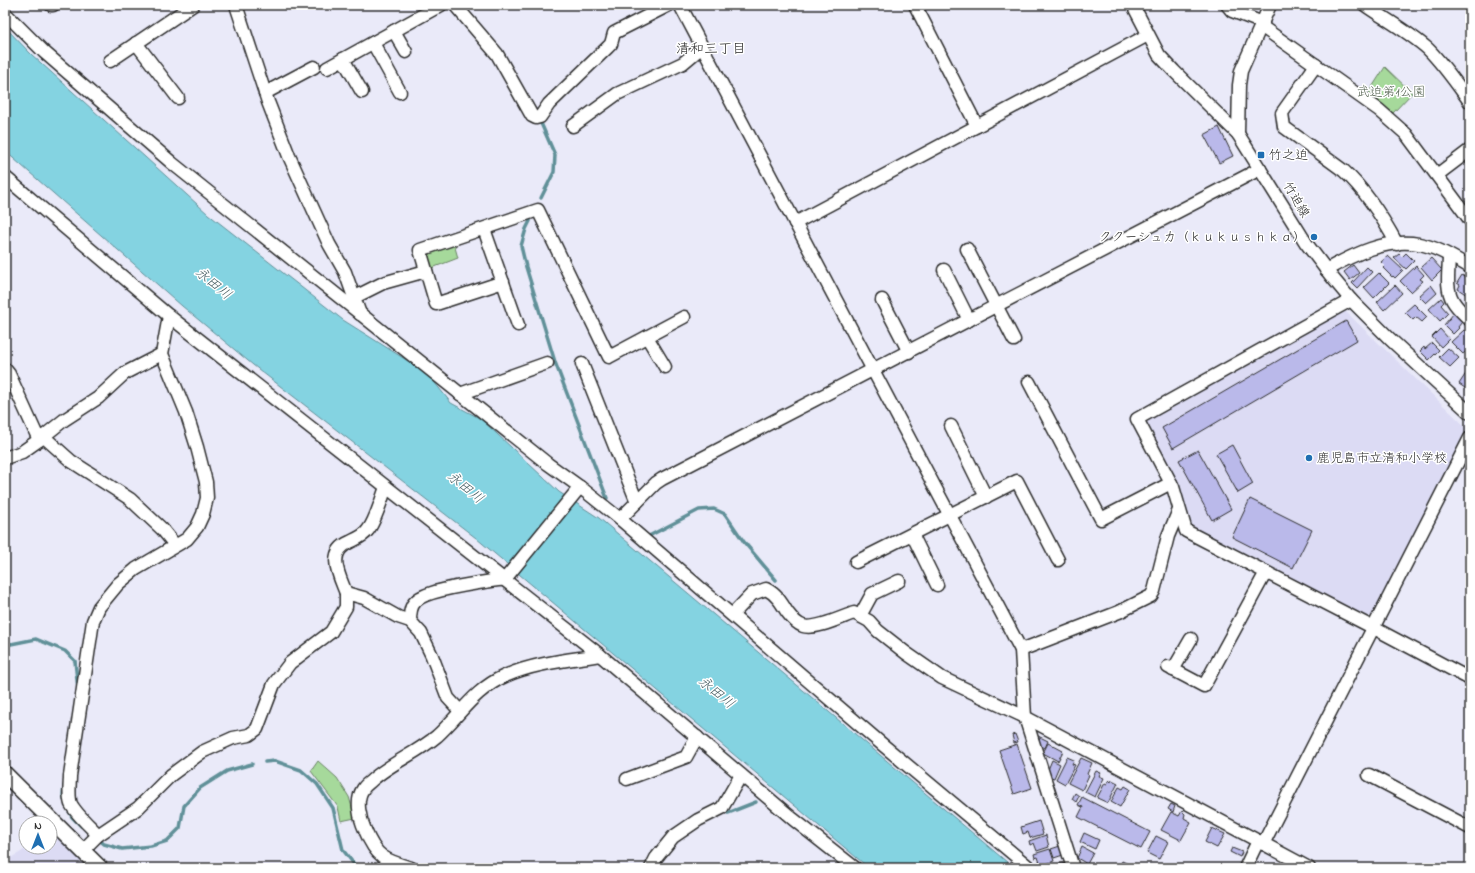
<svg xmlns="http://www.w3.org/2000/svg" width="1475" height="873" font-family="'Indie Flower','Klee One',sans-serif">
<style>
.built{fill:#dcdbf4}
.green{fill:#a6d99b;stroke:#688263}
.water{fill:#84d3e1;stroke:#609098}
.lines{fill:none;stroke-linecap:round;stroke-linejoin:round}
.stream{stroke:#609098;stroke-width:3.5}
.building{fill:#bab9ea;stroke:#2b2b2b}
.minor-casing{stroke:#2b2b2b;stroke-width:15}
.major-casing{stroke:#2b2b2b;stroke-width:18}
.minor{stroke:#fff;stroke-width:12}
.major{stroke:#fff;stroke-width:15}
.poi-dot{fill:#1f6fb2;stroke:#fff;stroke-width:1.5}
.labels{text-anchor:middle;dominant-baseline:central;stroke-width:3;stroke-linejoin:round;paint-order:stroke}
.park-label{font-size:13px;fill:#505f4d;stroke:#fff}
.poi-label{font-size:13px;fill:#2b2b2b;stroke:#fff;text-anchor:start}
.street-label{font-size:13px;fill:#2b2b2b;stroke:#fff}
.neighbourhood-label{font-size:14px;fill:#2b2b2b;stroke:#fff}
.water-label{font-size:14px;font-style:italic;fill:#465d62;stroke:#fff}
</style>
<rect width="100%" height="100%" fill="#eaeaf9"/>
<filter id="ink" filterUnits="userSpaceOnUse"><feTurbulence type="fractalNoise" baseFrequency=".025" numOctaves="2"/><feDisplacementMap in="SourceGraphic" scale="8" xChannelSelector="R" yChannelSelector="G"/><feConvolveMatrix kernelMatrix="1 2 1 2 8 2 1 2 1" color-interpolation-filters="sRGB"/></filter>
<g filter="url(#ink)">
<!-- built -->
<g class="built">
<path d="M1344,310L1470,431L1373,615L1365,618L1191,527L1178,486L1146,426L1148,418Z"/>
<path d="M50,830L89,868H5V861L21,852L27,847H50Z"/>
</g>
<!-- green -->
<g class="green">
<path d="M1385,67L1412,93L1393,113L1369,92Z"/>
<path d="M454,244L458,258L432,268L429,258L431,252Z"/>
<path d="M318,761L337,778L349,797L355,818L341,821L338,807L311,771Z"/>
</g>
<!-- water -->
<path class="water" d="M5,27L31,54L208,214L343,320L427,373L451,403L481,419L559,492L599,518L1014,868H869L476,538L253,365L182,306L5,151Z"/>
<g class="lines">
<!-- stream -->
<g class="stream">
<path d="M540,121L555,155L554,172L541,198"/>
<path d="M530,221L526,229L521,246L526,267L555,362L607,498"/>
<path d="M649,536L699,510L714,509L725,514L744,542L776,580"/>
<path d="M5,642L11,644L36,639L65,651L75,661L78,689"/>
<path d="M265,762L275,761L301,770L317,784L333,808L343,850L357,868"/>
<path d="M64,786L63,795L65,801"/>
<path d="M69,811L72,817L81,826"/>
<path d="M728,813L756,802"/>
<path d="M97,838L104,844L122,849L151,846L167,841L180,828L184,806L200,788L227,771L252,764"/>
</g>
</g>
<!-- building -->
<g class="building">
<path d="M1219,127L1233,156L1219,163L1204,135Z"/>
<path d="M1406,253L1414,261L1406,269L1394,258L1399,254L1402,257Z"/>
<path d="M1388,256L1403,270L1395,278L1393,276L1392,277L1383,268L1385,266L1381,262Z"/>
<path d="M1431,258L1442,270L1432,280L1421,267Z"/>
<path d="M1353,265L1359,273L1350,280L1344,272Z"/>
<path d="M1416,266L1424,275L1420,279L1423,281L1411,292L1400,281Z"/>
<path d="M1367,267L1372,272L1357,288L1352,283Z"/>
<path d="M1379,273L1389,283L1374,298L1364,287Z"/>
<path d="M1462,275L1470,280V297L1458,289L1460,285L1457,283Z"/>
<path d="M1395,285L1402,293L1384,310L1377,302Z"/>
<path d="M1431,285L1437,293L1426,303L1419,296Z"/>
<path d="M1441,298L1444,302L1441,305L1448,313L1440,321L1429,309Z"/>
<path d="M1414,304L1427,317L1422,322L1416,317L1413,320L1405,312Z"/>
<path d="M1454,313L1462,322L1458,327L1459,328L1453,334L1444,325Z"/>
<path d="M1346,321L1357,340L1173,448L1162,428Z"/>
<path d="M1440,329L1449,339L1441,347L1432,337Z"/>
<path d="M1464,330L1470,336V348L1463,354L1451,342Z"/>
<path d="M1432,343L1439,350L1429,360L1420,351L1424,347L1425,349Z"/>
<path d="M1448,348L1459,358L1450,367L1439,357Z"/>
<path d="M1469,369L1470,370V388L1468,390L1459,384Z"/>
<path d="M1232,445L1253,484L1238,493L1216,454Z"/>
<path d="M1198,450L1231,509L1212,520L1179,460Z"/>
<path d="M1250,499L1312,530L1293,568L1232,537Z"/>
<path d="M1015,734L1018,742L1014,743L1012,735Z"/>
<path d="M1038,736L1048,741L1045,748L1037,744L1036,740Z"/>
<path d="M1048,743L1063,751L1058,761L1043,753Z"/>
<path d="M1017,744L1032,788L1014,794L999,750Z"/>
<path d="M1067,757L1074,760L1072,764L1075,765L1065,784L1056,779Z"/>
<path d="M1081,758L1092,763L1087,774L1089,775L1082,790L1068,783Z"/>
<path d="M1052,760L1060,764L1054,778L1048,776L1050,773L1047,772Z"/>
<path d="M1096,771L1101,773L1099,776L1104,778L1095,797L1085,792Z"/>
<path d="M1109,780L1111,782L1112,780L1118,783L1108,803L1097,798L1105,783L1107,784Z"/>
<path d="M1125,786L1130,789L1120,807L1111,802L1119,787L1123,789Z"/>
<path d="M1075,793L1079,796L1076,802L1072,799Z"/>
<path d="M1082,797L1150,832L1141,849L1078,817L1083,807L1078,805Z"/>
<path d="M1171,804L1175,806L1173,812L1168,809Z"/>
<path d="M1182,811L1185,814L1184,818L1191,822L1181,840L1161,830L1171,812L1179,816Z"/>
<path d="M1039,821L1043,834L1030,838L1028,832L1023,834L1021,827Z"/>
<path d="M1212,828L1225,834L1217,848L1205,842Z"/>
<path d="M1084,833L1099,840L1095,849L1080,842Z"/>
<path d="M1046,835L1049,847L1037,851L1034,843L1030,845L1029,841Z"/>
<path d="M1156,836L1168,842L1159,859L1147,853Z"/>
<path d="M1060,846L1063,855L1054,858L1051,849Z"/>
<path d="M1082,847L1093,853L1087,864L1077,858Z"/>
<path d="M1232,848L1242,852L1240,857L1230,852Z"/>
<path d="M1050,849L1054,861L1041,866L1038,857L1035,858L1034,854Z"/>
<path d="M1122,861L1130,865V867L1132,868H1119Z"/>
<path d="M1063,863L1065,868H1050V867Z"/>
</g>
<g class="lines">
<!-- minor casing -->
<g class="minor-casing">
<g id="minor">
<path d="M51,5H53"/>
<path d="M236,5L268,102L289,156L329,244L345,272L360,314"/>
<path d="M455,5L497,54L532,116L536,118L540,117L549,104L607,48L611,44L614,33L669,5"/>
<path d="M680,5L1021,650L1025,717L1073,868"/>
<path d="M915,5L977,126"/>
<path d="M1133,5L1159,55L1174,71L1238,134L1306,243L1331,276L1351,300L1390,339L1470,413"/>
<path d="M1227,5L1232,11L1263,23"/>
<path d="M1365,5C1385,19 1409,32 1428,49C1444,65 1457,84 1470,102"/>
<path d="M5,13L44,52L172,163L548,464L580,487L620,519L883,745L1030,868"/>
<path d="M1261,26L1379,110L1406,134L1470,220"/>
<path d="M394,31L406,52"/>
<path d="M136,43L178,98"/>
<path d="M373,43L400,92"/>
<path d="M343,59L362,92"/>
<path d="M110,61L193,5"/>
<path d="M1316,65L1282,113L1284,127L1344,171C1364,189 1384,220 1397,244"/>
<path d="M327,68L441,5"/>
<path d="M265,93L314,67"/>
<path d="M573,126L617,94L683,63L702,47"/>
<path d="M1238,134L1239,85L1241,71L1270,5"/>
<path d="M1437,175L1470,150"/>
<path d="M5,177L169,316L600,655L793,819L855,868"/>
<path d="M795,223L1148,35"/>
<path d="M484,229L518,325"/>
<path d="M967,249L1014,340"/>
<path d="M1449,256C1449,270 1445,288 1453,301C1457,308 1464,314 1470,320"/>
<path d="M944,270L969,320"/>
<path d="M1326,270C1354,254 1387,238 1419,244C1437,247 1454,258 1470,267"/>
<path d="M503,282L436,304L420,250L538,210L609,357L684,317"/>
<path d="M355,297L383,283L426,271"/>
<path d="M882,300L909,352"/>
<path d="M1351,300L1137,419L1173,487L1186,531L1372,627L1470,679"/>
<path d="M647,337L665,367"/>
<path d="M582,364L637,502"/>
<path d="M5,369L9,374L39,440"/>
<path d="M1029,382L1101,519L1171,483"/>
<path d="M460,394L547,363"/>
<path d="M951,426L986,497"/>
<path d="M43,436L71,461L130,499L162,529L175,545"/>
<path d="M5,458L22,452L39,440L64,420L98,398L125,373L162,354"/>
<path d="M386,487C382,498 375,522 368,530C364,536 356,539 350,542C326,552 339,575 346,593L364,598L398,617L410,621L421,633L432,656L448,698L460,711"/>
<path d="M620,519L656,483L662,479L1260,169"/>
<path d="M912,534L937,585"/>
<path d="M856,562L1017,481L1058,560"/>
<path d="M732,615L752,594L766,589C776,594 781,602 787,612C790,616 797,624 803,626C815,630 842,617 854,613L869,621L878,631L906,653L942,678L1025,717L1309,868"/>
<path d="M860,616L872,594L899,581"/>
<path d="M410,621C410,614 410,606 416,601C427,589 487,582 505,579L580,487"/>
<path d="M1021,650L1119,612L1151,596L1154,591L1168,536L1179,510"/>
<path d="M1168,667L1204,686L1266,572"/>
<path d="M1173,670L1191,639"/>
<path d="M1369,775L1470,828"/>
<path d="M627,779L686,757L697,737"/>
<path d="M98,835C91,827 76,814 71,804C68,796 70,784 70,776L93,621L99,607L118,584L136,569L187,539L197,527L203,514L207,498L206,482L197,447L186,412L162,354L169,316"/>
<path d="M1263,844L1470,438"/>
<path d="M83,850L98,835L138,808L171,775L202,752L233,738L249,735L257,729L274,684L290,663L331,632L346,607V593"/>
<path d="M411,868C384,860 376,857 365,830C360,819 355,800 363,789C365,785 369,783 372,780C391,763 417,753 437,736C460,715 475,689 505,676C534,663 569,660 600,655"/>
<path d="M651,868L656,858L673,837L698,820L722,808L741,775"/>
<path d="M1245,868L1258,841"/>
</g>
</g>
<!-- major casing -->
<g class="major-casing">
<path id="major" d="M5,774L100,868"/>
</g>
<!-- minor -->
<use href="#minor" class="minor"/>
<!-- major -->
<use href="#major" class="major"/>
</g>
</g>
<!-- markers -->
<g class="poi-dot">
<rect x="1257" y="151" width="8" height="8" rx="2"/>
<circle cx="1314" cy="237" r="4"/>
<circle cx="1309" cy="458" r="4"/>
</g>
<g class="labels">
<!-- park labels -->
<g class="park-label">
<text x="1391" y="92">武迫第1公園</text>
</g>
<!-- poi labels -->
<g class="poi-label">
<text x="1269" y="155">竹之迫</text>
<text x="1306" y="237" text-anchor="end">ククーシュカ（ｋｕｋｕｓｈｋａ）</text>
<text x="1317" y="458">鹿児島市立清和小学校</text>
</g>
<!-- street labels -->
<g class="street-label">
<text transform="translate(1296 200) rotate(59)">竹迫線</text>
</g>
<!-- neighbourhood labels -->
<g class="neighbourhood-label">
<text x="711" y="49">清和三丁目</text>
</g>
<!-- water labels -->
<g class="water-label">
<text transform="translate(213 284) rotate(39)">永田川</text>
<text transform="translate(465 488) rotate(39)">永田川</text>
<text transform="translate(716 693) rotate(39)">永田川</text>
</g>
</g>
<!-- margin -->
<rect width="1475" height="873" fill="none" stroke="#fff" stroke-width="20"/>
<rect x="10" y="10" width="1455" height="853" fill="none" stroke="#2b2b2b" stroke-width="1.5" filter="url(#ink)"/>
<!-- north arrow -->
<g transform="translate(38 835)"><circle r="19" fill="#ffffff" stroke="#aaaaaa"/>
<path d="M0-3L7 15L0 10L-7 15Z" fill="#1f6fb2"/>
<text y="-6" font-size="11" font-weight="bold" text-anchor="middle" fill="#2b2b2b">N</text>
</g>
</svg>
